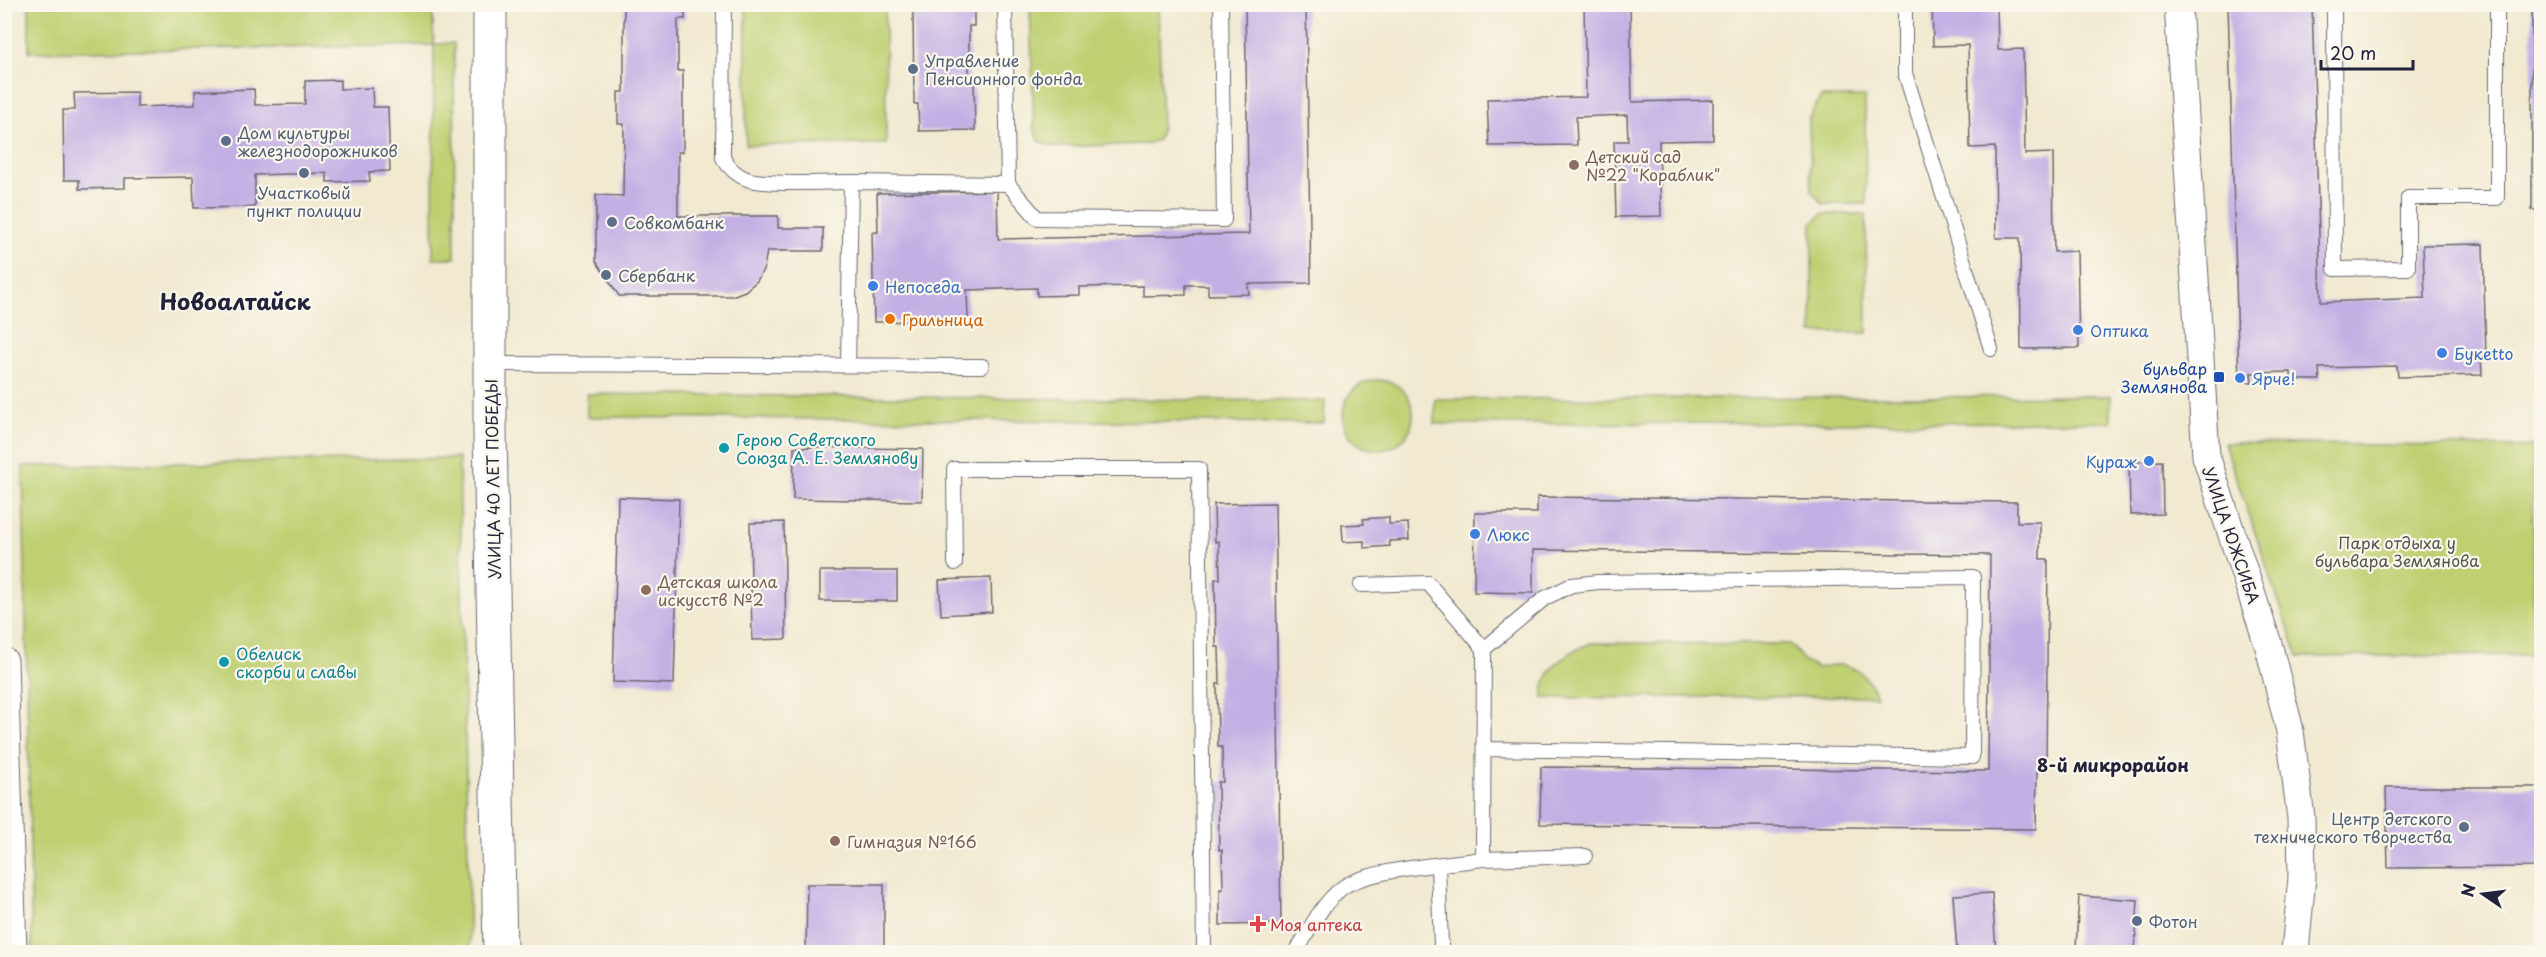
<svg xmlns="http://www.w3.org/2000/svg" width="2546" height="957" font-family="'Playpen Sans',sans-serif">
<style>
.green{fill:#bfd072;stroke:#707956;stroke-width:1.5}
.building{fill:#c2afe4}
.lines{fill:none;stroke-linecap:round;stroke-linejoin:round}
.service-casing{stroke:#6a686f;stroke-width:16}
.minor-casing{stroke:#6a686f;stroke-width:29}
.tertiary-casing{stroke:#6a686f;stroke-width:35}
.service{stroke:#fff;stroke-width:14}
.minor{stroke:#fff;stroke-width:27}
.tertiary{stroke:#fff;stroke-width:33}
.service-dot{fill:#5c6f8a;stroke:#fbf7ec;stroke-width:2}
.education-dot{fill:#8d6e63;stroke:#fbf7ec;stroke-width:2}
.shop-dot{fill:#3f7fe0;stroke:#fbf7ec;stroke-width:2}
.food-dot{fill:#e8710a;stroke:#fbf7ec;stroke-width:2}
.transit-dot{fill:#1a4fb4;stroke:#fbf7ec;stroke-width:2}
.culture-dot{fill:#0f9aa8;stroke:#fbf7ec;stroke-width:2}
.health-dot{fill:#e0444e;stroke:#fbf7ec;stroke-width:2}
.labels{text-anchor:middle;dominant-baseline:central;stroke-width:4.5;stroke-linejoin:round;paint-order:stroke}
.service-label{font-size:16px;fill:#4e5e75;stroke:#fbf7ec;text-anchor:start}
.education-label{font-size:16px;fill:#785e54;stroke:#fbf7ec;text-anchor:start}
.shop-label{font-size:16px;fill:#366cbe;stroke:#fbf7ec;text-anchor:start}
.food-label{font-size:16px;fill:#c56008;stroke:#fbf7ec;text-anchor:start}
.transit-label{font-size:16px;fill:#164399;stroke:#fbf7ec;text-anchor:end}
.culture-label{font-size:16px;fill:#0d838f;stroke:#fbf7ec;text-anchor:start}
.street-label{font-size:16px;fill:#22223b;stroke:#fbf7ec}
.park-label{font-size:16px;fill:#51564c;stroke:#fbf7ec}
.health-label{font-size:16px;fill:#be3a42;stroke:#fbf7ec;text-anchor:start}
.neighbourhood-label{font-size:18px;font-weight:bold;fill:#22223b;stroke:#fbf7ec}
.district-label{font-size:22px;font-weight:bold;fill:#22223b;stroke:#fbf7ec}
</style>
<rect width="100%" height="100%" fill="#fbf7ec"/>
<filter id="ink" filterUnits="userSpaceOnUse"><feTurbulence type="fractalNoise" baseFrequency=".0167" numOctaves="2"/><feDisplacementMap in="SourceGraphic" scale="12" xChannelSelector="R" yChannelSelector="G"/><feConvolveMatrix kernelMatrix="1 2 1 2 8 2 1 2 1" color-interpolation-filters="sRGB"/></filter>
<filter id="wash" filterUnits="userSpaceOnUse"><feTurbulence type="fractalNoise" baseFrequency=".008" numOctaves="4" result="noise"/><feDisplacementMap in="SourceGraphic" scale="24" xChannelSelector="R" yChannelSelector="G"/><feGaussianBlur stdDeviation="1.35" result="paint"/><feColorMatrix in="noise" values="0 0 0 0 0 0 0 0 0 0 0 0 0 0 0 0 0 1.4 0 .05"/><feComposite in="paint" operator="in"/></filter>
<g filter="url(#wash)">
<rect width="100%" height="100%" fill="#f1e9d0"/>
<!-- green -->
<g class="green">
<path d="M29,5H432L434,44L454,43L455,258H433L434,45L29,52Z"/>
<path d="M746,5H885L886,144L746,145Z"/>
<path d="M1030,5H1158L1162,127L1158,140L1146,144L1053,147L1040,142L1034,129Z"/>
<path d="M1821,97H1865L1866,204H1823L1811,191L1809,118Z"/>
<path d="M1823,214H1866L1867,333H1812V223Z"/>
<circle cx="1378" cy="415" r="35"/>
<path d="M587,394L1325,401L1324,423L587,417Z"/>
<path d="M2111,396V422L1435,424V399Z"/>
<path d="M2224,443L2532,447L2534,655L2298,657Z"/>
<path d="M459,458L470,952H32L23,466Z"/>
<path d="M1591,643L1790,644L1804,661L1817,668C1847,660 1864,668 1877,696L1543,698C1542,668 1566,653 1591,643Z"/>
</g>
<g id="blocks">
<!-- building -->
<g class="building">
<path d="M624,4H685V19H678V71H683V152H678V216H778V228H823V251H767L764,268L757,281L745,291L732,296H619L596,261V195L623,196L624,124H618V92H624Z"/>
<path d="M919,4H974V26H969V84H974L975,130L919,131L918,104H914L913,10H919Z"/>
<path d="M1245,4H1306L1311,283L1248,284L1249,294L1208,295V285H1186V295L1143,296V286L1079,287V295L1037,296V288L967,290L968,320L874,322L872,232H878L877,193L997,191L998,239L1249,234Z"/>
<path d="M1584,4H1630L1632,102L1713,100V140L1659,141L1661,216L1616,217L1614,141H1628L1627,115L1576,117L1577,145L1489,146L1487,99L1586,97Z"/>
<path d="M1932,4H1997L1998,50L2023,49L2025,154L2053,153L2054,252L2077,251L2079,348L2021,349L2020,238H1996L1995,147L1970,148L1968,45L1933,46Z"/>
<path d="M2228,4H2312L2321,302L2425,298L2423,245L2483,244L2486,356L2481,357L2482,375L2398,377L2397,366L2319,368L2320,380H2291V372L2251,373L2252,382H2239Z"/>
<rect x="2532" y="4" width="10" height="206"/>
<path d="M340,80V89L372,88L373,107H388L390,171L369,172L370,181L327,182V173L255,175V207L194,208L193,177L125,178V188L79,189V180H64L63,110H75L74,93L137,92V107L195,105V91L254,89L255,105L305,104V81Z"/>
<path d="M794,447L923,449L922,501L793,499Z"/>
<path d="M2162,461L2163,514L2130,515L2129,462Z"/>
<path d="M618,497L679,499L674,684L613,682Z"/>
<path d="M1537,497L2017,502V522H2040V559H2048L2046,771H2037L2036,829L1540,824L1541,767L1988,771L1990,555L1533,550V593L1474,592L1475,513H1537Z"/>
<path d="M1275,503L1281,924L1220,925V889H1223L1222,850H1219L1218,782H1223L1222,747H1218L1217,684H1220L1219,647H1216L1215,579H1220L1219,541L1215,542L1214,504Z"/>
<path d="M1389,517V524L1408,523L1409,540L1389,541L1390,546L1364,548V541L1343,542L1342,525L1364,524L1363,519Z"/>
<path d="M784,522L786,639L752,640L750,523Z"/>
<rect x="820" y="571" width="77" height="30"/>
<path d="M991,578L992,612L941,615L939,580Z"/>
<path d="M2386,787H2542V867L2388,868Z"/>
<path d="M807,884H884V952H806Z"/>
<path d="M1992,893L1996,952H1957L1953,895Z"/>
<path d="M2079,896L2138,900L2135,951L2076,947Z"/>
</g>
</g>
</g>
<g filter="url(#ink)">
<use href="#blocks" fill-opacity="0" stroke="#6a686f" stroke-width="1.5"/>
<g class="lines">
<!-- service casing -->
<g class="service-casing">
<g id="service">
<path d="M724,4L723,158C729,168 736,175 747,179C765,186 828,182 851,182L848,365"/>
<path d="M1005,4L1008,184"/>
<path d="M1905,4V73L1991,349"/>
<path d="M2334,4L2335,269L2408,268V198H2497V4"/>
<path d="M851,182L1008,184L1037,218L1224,220L1221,4"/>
<path d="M491,364L982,366"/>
<path d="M955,563L954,469H1199L1204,952"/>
<path d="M1361,585L1428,583L1484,649"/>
<path d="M1483,859L1585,856"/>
<path d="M1438,865L1441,945L1439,952"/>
<path d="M1296,952C1309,931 1321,904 1342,888C1367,869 1449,864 1483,859L1484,649L1545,598L1572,585L1598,582L1973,577L1972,757L1484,749"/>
</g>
</g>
<!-- minor casing -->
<g class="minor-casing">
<g id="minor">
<path d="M2178,4L2206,456L2269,647L2290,731L2301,818L2302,877L2295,952"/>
<path d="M4,661L13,952"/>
</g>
</g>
<!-- tertiary casing -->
<g class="tertiary-casing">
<path id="tertiary" d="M490,4V432L500,952"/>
</g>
<!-- service -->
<use href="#service" class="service"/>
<!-- minor -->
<use href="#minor" class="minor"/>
<!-- tertiary -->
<use href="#tertiary" class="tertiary"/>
</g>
</g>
<!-- markers -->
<g class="service-dot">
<circle cx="913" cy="69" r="6"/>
<circle cx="226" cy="141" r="6"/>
<circle cx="304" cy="173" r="6"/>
<circle cx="612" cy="222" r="6"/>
<circle cx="606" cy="275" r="6"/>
<circle cx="2464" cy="827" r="6"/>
<circle cx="2137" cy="921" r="6"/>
</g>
<g class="education-dot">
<circle cx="1574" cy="165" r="6"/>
<circle cx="646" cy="590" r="6"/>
<circle cx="835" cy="841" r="6"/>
</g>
<g class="shop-dot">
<circle cx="873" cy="286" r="6"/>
<circle cx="2078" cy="330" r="6"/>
<circle cx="2442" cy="353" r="6"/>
<circle cx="2240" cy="378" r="6"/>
<circle cx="2149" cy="461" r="6"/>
<circle cx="1475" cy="534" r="6"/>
</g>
<circle class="food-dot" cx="890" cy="319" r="6"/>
<rect class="transit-dot" x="2213" y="371" width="12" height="12" rx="3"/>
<g class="culture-dot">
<circle cx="724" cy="448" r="6"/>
<circle cx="224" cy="662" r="6"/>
</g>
<path class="health-dot" d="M1255 915h6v6h6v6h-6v6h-6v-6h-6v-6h6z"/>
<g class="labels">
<!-- service labels -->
<g class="service-label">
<text x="925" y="60">Управление<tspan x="925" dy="18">Пенсионного фонда</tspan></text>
<text x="238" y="132">Дом культуры<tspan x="238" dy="18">железнодорожников</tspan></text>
<text x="304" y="192" text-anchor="middle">Участковый<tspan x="304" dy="18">пункт полиции</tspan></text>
<text x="624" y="222">Совкомбанк</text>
<text x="618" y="275">Сбербанк</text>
<text x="2452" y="818" text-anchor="end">Центр детского<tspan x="2452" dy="18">технического творчества</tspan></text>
<text x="2149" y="921">Фотон</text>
</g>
<!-- education labels -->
<g class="education-label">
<text x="1586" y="156">Детский сад<tspan x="1586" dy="18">№22 "Кораблик"</tspan></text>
<text x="658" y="581">Детская школа<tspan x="658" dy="18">искусств №2</tspan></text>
<text x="847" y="841">Гимназия №166</text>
</g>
<!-- shop labels -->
<g class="shop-label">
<text x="885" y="286">Непоседа</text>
<text x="2090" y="330">Оптика</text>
<text x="2454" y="353">Букеttо</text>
<text x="2252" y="378">Ярче!</text>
<text x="2137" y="461" text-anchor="end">Кураж</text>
<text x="1487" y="534">Люкс</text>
</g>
<!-- food labels -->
<g class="food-label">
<text x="902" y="319">Грильница</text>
</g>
<!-- transit labels -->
<g class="transit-label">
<text x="2207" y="368">бульвар<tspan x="2207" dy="18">Землянова</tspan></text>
</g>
<!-- culture labels -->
<g class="culture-label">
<text x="736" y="439">Герою Советского<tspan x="736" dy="18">Союза А. Е. Землянову</tspan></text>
<text x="236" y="653">Обелиск<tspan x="236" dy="18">скорби и славы</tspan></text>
</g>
<!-- street labels -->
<g class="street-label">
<text transform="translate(492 479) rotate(-91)">УЛИЦА 40 ЛЕТ ПОБЕДЫ</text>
<text transform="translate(2232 535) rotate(71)">УЛИЦА ЮЖСИБА</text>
</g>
<!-- park labels -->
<g class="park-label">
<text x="2397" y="542">Парк отдыха у<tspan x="2397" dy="18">бульвара Землянова</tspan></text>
</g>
<!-- health labels -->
<g class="health-label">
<text x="1270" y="924">Моя аптека</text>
</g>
<!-- neighbourhood labels -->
<g class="neighbourhood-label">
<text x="2113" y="764">8-й микрорайон</text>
</g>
<!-- district labels -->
<g class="district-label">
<text x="235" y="300">Новоалтайск</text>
</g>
</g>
<!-- margin -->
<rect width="2546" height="957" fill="none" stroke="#fbf7ec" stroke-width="24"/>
<!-- north arrow -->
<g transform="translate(2483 894) rotate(284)" stroke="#fbf7ec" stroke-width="4.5" paint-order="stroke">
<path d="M0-4.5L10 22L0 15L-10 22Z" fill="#22223b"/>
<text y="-9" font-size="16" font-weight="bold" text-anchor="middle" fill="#22223b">N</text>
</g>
<!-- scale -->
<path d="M2321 60v9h92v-9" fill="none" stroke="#22223b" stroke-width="3"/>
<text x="2330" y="60" font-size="18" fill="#22223b" stroke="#fbf7ec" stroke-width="4.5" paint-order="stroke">20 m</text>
</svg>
